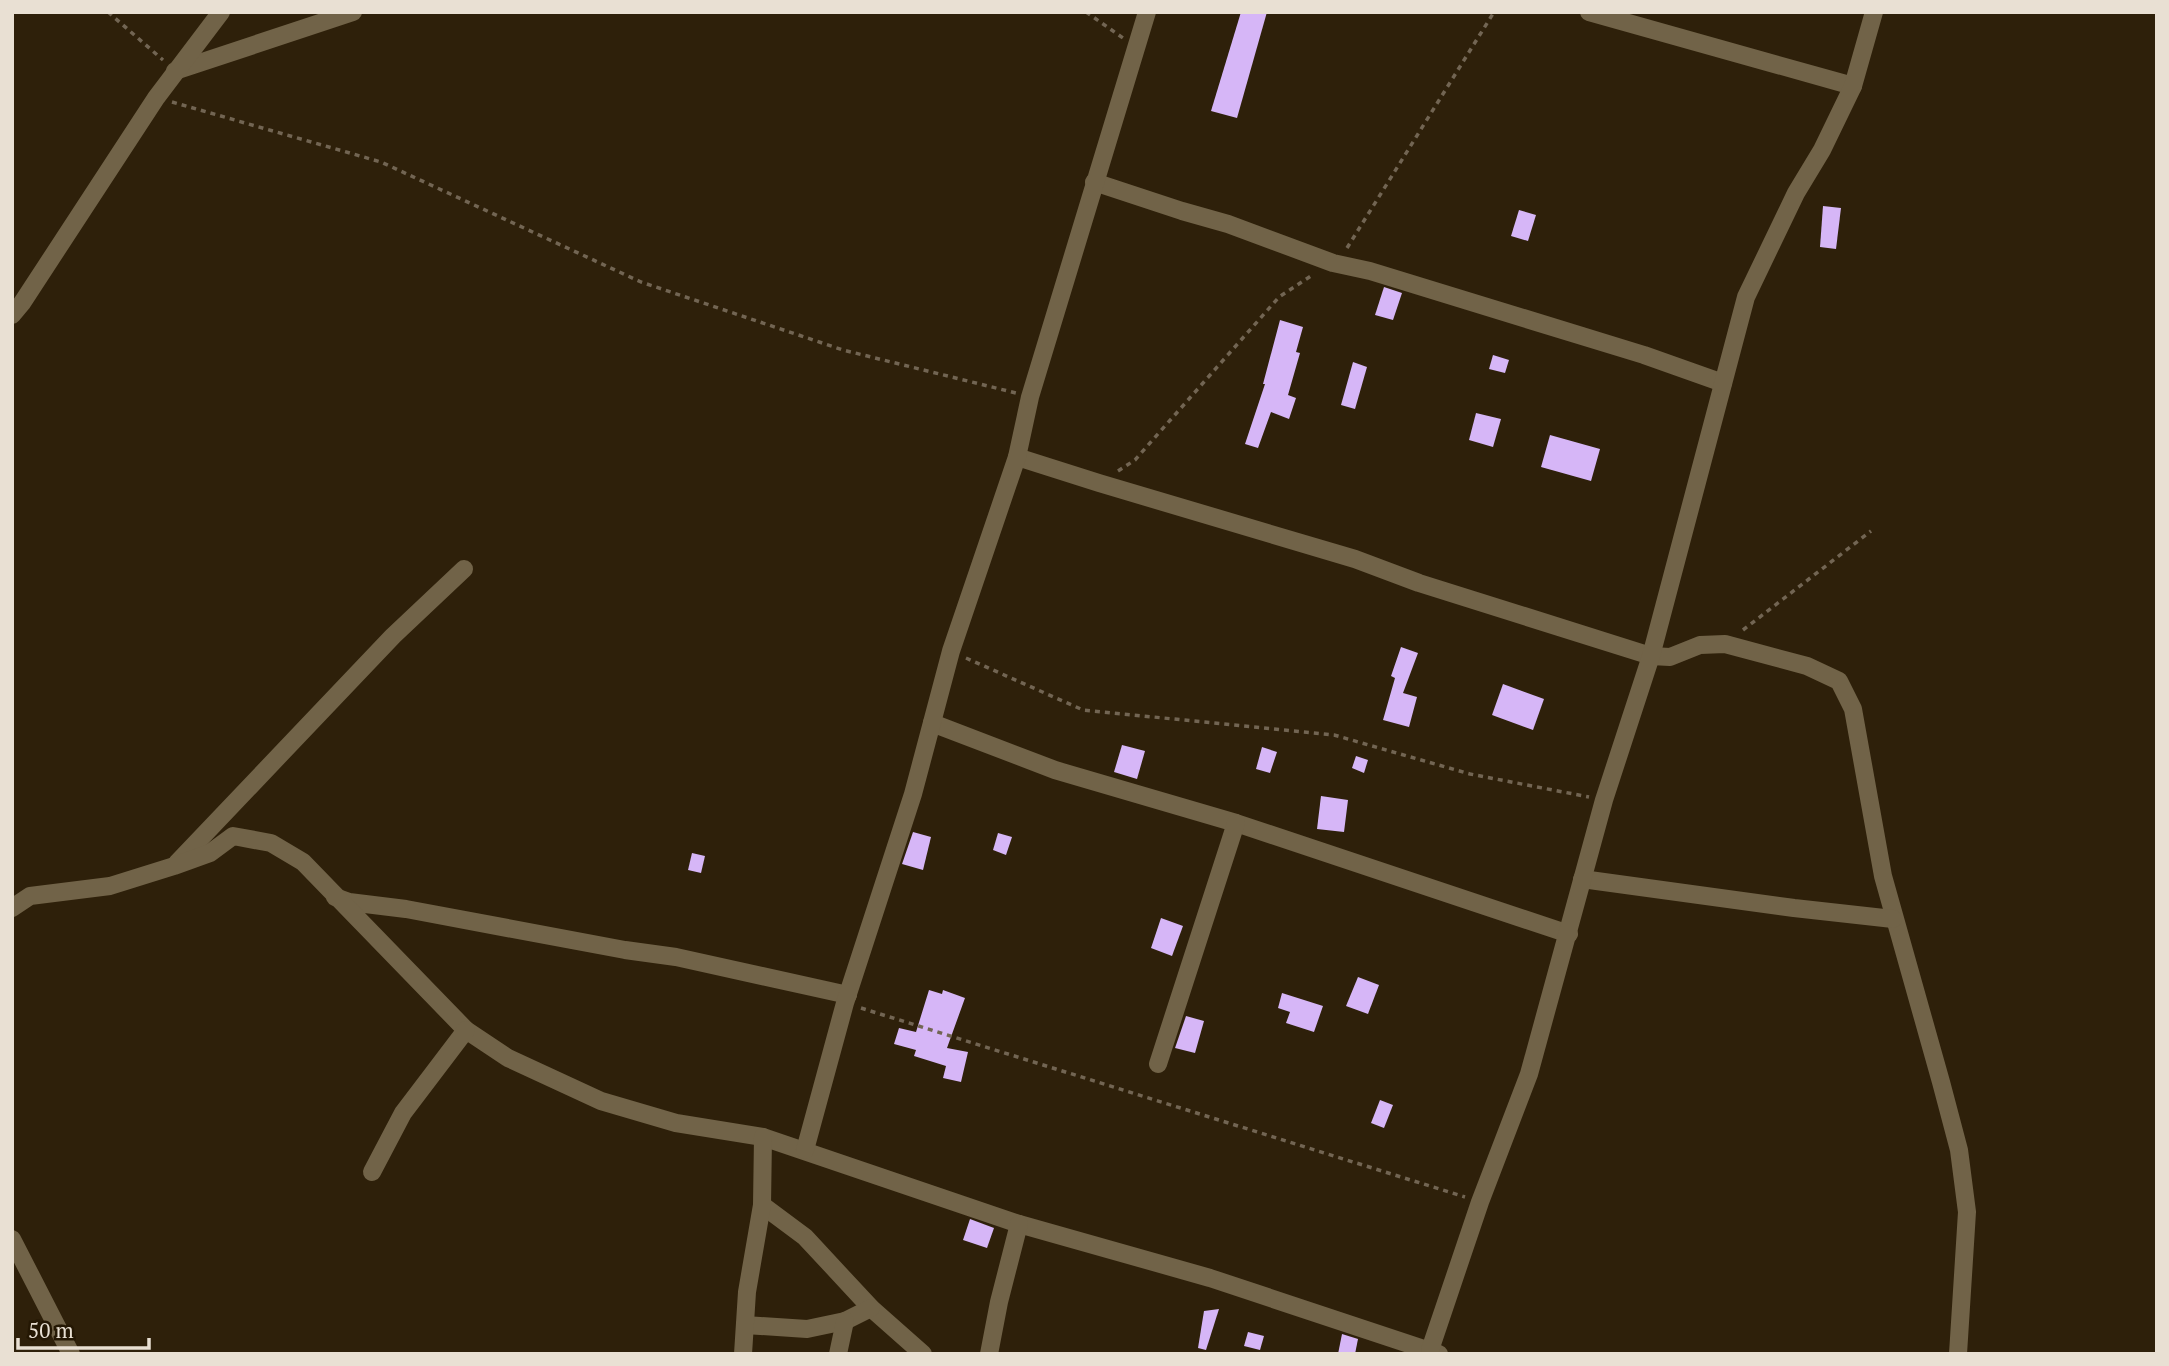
<svg xmlns="http://www.w3.org/2000/svg" width="2169" height="1366" font-family="'PT Serif',serif">
<style>
.building{fill:#d6b6f7}
.lines{fill:none;stroke-linecap:round;stroke-linejoin:round}
.path{stroke:#726553;stroke-width:3.5;stroke-dasharray:5 5;stroke-linecap:butt}
.street{stroke:#716348;stroke-width:18}
</style>
<rect width="100%" height="100%" fill="#2e200a"/>
<!-- building -->
<g class="building">
<path d="M1241,12H1267L1237,118L1211,111Z"/>
<path d="M1823,206L1841,208L1836,249L1820,247Z"/>
<path d="M1519,210L1536,215L1528,241L1511,236Z"/>
<path d="M1384,287L1402,293L1393,320L1375,315Z"/>
<path d="M1280,320L1303,327L1296,352L1300,353L1288,395L1296,398L1289,419L1271,412L1258,448L1245,444L1265,384H1263Z"/>
<path d="M1493,355L1509,360L1505,373L1489,369Z"/>
<path d="M1353,362L1367,367L1355,409L1341,405Z"/>
<path d="M1476,413L1501,419L1493,447L1469,440Z"/>
<path d="M1550,435L1600,449L1591,481L1541,467Z"/>
<path d="M1401,647L1418,653L1403,693L1417,697L1409,727L1383,720L1395,678L1391,676Z"/>
<path d="M1503,684L1544,699L1533,730L1492,715Z"/>
<path d="M1122,745L1145,751L1137,779L1114,772Z"/>
<path d="M1262,747L1277,752L1270,773L1256,769Z"/>
<path d="M1356,756L1368,760L1364,773L1352,768Z"/>
<path d="M1321,796L1348,800L1344,832L1317,829Z"/>
<path d="M913,832L931,837L923,870L902,864Z"/>
<path d="M998,833L1012,837L1006,855L993,850Z"/>
<path d="M692,853L705,856L701,873L688,870Z"/>
<path d="M1161,918L1183,926L1172,956L1151,948Z"/>
<path d="M1358,977L1379,985L1368,1014L1346,1006Z"/>
<path d="M929,990L942,994L943,990L965,998L947,1048L968,1052L961,1082L943,1078L946,1066L914,1056L916,1050L894,1044L899,1028L916,1032Z"/>
<path d="M1282,993L1323,1006L1314,1032L1286,1023L1290,1012L1278,1008Z"/>
<path d="M1186,1016L1204,1021L1195,1053L1175,1048Z"/>
<path d="M1380,1100L1393,1105L1384,1128L1371,1123Z"/>
<path d="M970,1219L994,1228L987,1248L963,1240Z"/>
<path d="M1219,1309L1206,1350L1198,1348L1204,1311Z"/>
<path d="M1248,1332L1264,1336L1260,1350L1244,1346Z"/>
<path d="M1342,1334L1358,1339L1355,1354H1338Z"/>
</g>
<g class="lines">
<!-- path -->
<g class="path">
<path d="M108,12L163,60"/>
<path d="M1086,12L1123,38"/>
<path d="M172,102L381,162L641,282L843,350L1016,393"/>
<path d="M1347,248L1494,12"/>
<path d="M1118,471L1135,460L1279,297L1314,274"/>
<path d="M1743,630L1871,531"/>
<path d="M966,658L1083,710L1334,735L1470,774L1589,797"/>
<path d="M861,1008L1465,1197"/>
</g>
<!-- street -->
<g class="street">
<path d="M1589,12L1853,86"/>
<path d="M175,71L353,12"/>
<path d="M1094,182L1182,211L1228,224L1333,263L1370,271L1644,355L1723,383"/>
<path d="M12,315L22,303L156,98L221,12"/>
<path d="M1017,457L1099,483L1355,559L1419,583L1651,656L1670,657L1700,645L1725,644L1807,666L1839,681L1853,709L1883,876L1941,1082L1959,1150L1967,1212L1958,1354"/>
<path d="M932,723L1055,770L1236,823L1569,934"/>
<path d="M177,863L393,636L464,569"/>
<path d="M1582,879L1794,908L1893,919"/>
<path d="M335,897L349,902L406,909L625,950L676,957L848,995"/>
<path d="M12,908L30,896L110,886L174,866L210,853L233,836L271,843L303,862L466,1030L508,1058L601,1101L676,1123L763,1137L1019,1224L1210,1278L1439,1354"/>
<path d="M1158,1064L1236,823"/>
<path d="M805,1150L845,1003L913,794L951,651L1017,457L1030,397L1147,12"/>
<path d="M372,1172L403,1113L466,1030"/>
<path d="M762,1205L805,1237L871,1308L923,1354"/>
<path d="M12,1239L71,1354"/>
<path d="M745,1325L807,1329L845,1321L871,1308"/>
<path d="M1430,1350L1480,1202L1529,1074L1604,800L1651,656L1746,297L1796,193L1822,150L1853,86L1874,12"/>
<path d="M743,1354L747,1292L762,1205L763,1137"/>
<path d="M838,1354L845,1321"/>
<path d="M989,1354L999,1302L1019,1224"/>
</g>
</g>
<!-- border -->
<rect width="2169" height="1366" fill="none" stroke="#e9e0d3" stroke-width="28"/>
<!-- scale -->
<path d="M18 1338v10h131v-10" fill="none" stroke="#e9e0d3" stroke-width="3.5"/>
<text x="28" y="1338" font-size="21" fill="#e9e0d3" stroke="#241703" stroke-width="5" paint-order="stroke">50 m</text>
</svg>
